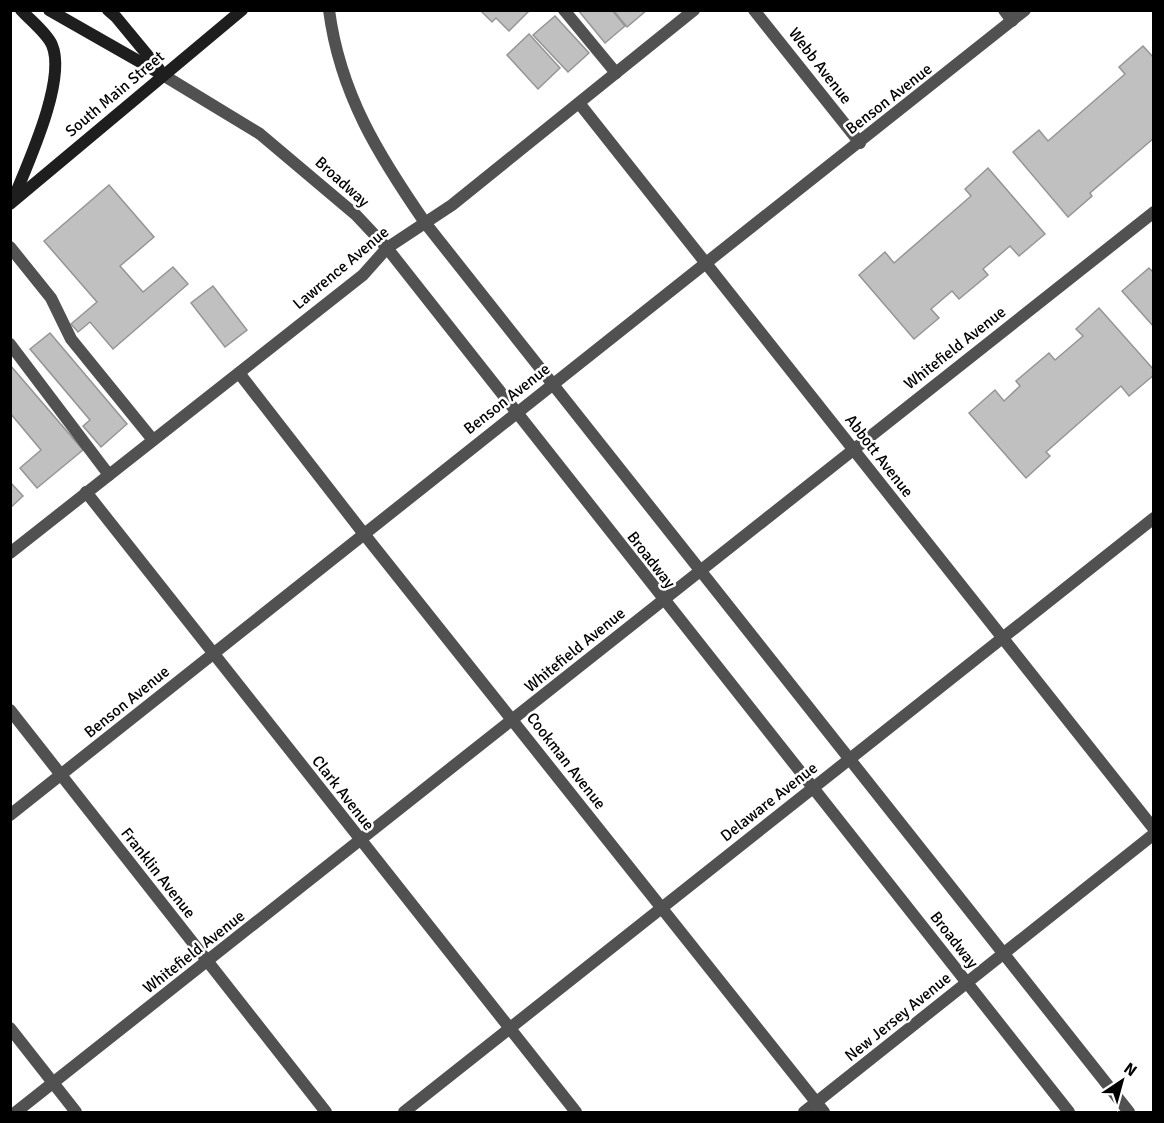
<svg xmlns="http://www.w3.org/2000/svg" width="1164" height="1123" font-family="Signika,sans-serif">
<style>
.building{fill:#c0c0c0;stroke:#959595;stroke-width:1.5}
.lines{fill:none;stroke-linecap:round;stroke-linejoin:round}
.lane{stroke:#515151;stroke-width:12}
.street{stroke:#515151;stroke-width:12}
.secondary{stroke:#1e1e1e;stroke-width:12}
.labels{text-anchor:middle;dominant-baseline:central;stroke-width:5;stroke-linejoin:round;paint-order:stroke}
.street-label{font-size:16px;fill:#000;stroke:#fff}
</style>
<rect width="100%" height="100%" fill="#fff"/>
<!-- building -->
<g class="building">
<path d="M480,10H530L509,31L496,18L492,22Z"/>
<path d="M578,10H612L625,26L605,43Z"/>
<path d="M613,10H647L627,27Z"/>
<path d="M555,16L589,53L568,72L533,35Z"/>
<path d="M529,34L560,68L538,89L507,55Z"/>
<path d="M1143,46L1154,58V138L1090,193L1092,196L1068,217L1013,152L1039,130L1048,141L1125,74L1119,67Z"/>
<path d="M988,168L1045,234L1019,256L1010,246L983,269L988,275L959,299L952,291L931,309L939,318L914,339L859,275L885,252L894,263L971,196L965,189Z"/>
<path d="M109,185L154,237L120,266L143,292L173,267L188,284L113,349L90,322L78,332L71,324L97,302L44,241Z"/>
<path d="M1149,268L1154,273V327L1122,291Z"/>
<path d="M213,286L247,330L225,347L191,303Z"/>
<path d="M1099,308L1154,370V375L1129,396L1121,386L1046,452L1050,456L1026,478L969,413L995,390L1004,401L1020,386L1016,381L1049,353L1055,360L1083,336L1076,329Z"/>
<path d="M50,333L127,424L101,447L83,426L90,420L30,349Z"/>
<path d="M10,365L83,450L37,488L20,468L41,450L10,413Z"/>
<path d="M10,482L23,496L10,508Z"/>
</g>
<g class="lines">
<!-- lane -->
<g class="lane">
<path d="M564,10L616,73"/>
<path d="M10,247L51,298L71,339L153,440"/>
<path d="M10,344L109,475"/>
</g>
<!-- street -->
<g class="street">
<path d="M329,10C340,94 379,156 426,224L1129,1112"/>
<path d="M754,10L860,143"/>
<path d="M1004,10L1012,21"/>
<path d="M163,75L260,134L356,215L387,248L1069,1112"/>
<path d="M579,103L1154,829"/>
<path d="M239,373L364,534L824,1112"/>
<path d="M86,492L576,1112"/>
<path d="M10,553L363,275L387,248L452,205L694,10"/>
<path d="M10,710L326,1112"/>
<path d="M10,815L1025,10"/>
<path d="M10,1028L76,1112"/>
<path d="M16,1112L1154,212"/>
<path d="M404,1112L1154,518"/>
<path d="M804,1112L1154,834"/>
</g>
<!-- secondary -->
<g class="secondary">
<path d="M49,10L163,75"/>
<path d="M108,10L116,17L159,69"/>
<path d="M13,200C27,165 67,80 52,45C47,33 30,20 21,10"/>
<path d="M10,204L242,10"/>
</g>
</g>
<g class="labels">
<!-- street labels -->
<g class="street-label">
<text transform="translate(820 66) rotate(52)">Webb Avenue</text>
<text transform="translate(115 94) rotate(-40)">South Main Street</text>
<text transform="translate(889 99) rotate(-38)">Benson Avenue</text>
<text transform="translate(342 182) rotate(42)">Broadway</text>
<text transform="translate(341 268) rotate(-40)">Lawrence Avenue</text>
<text transform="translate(955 348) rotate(-38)">Whitefield Avenue</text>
<text transform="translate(507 399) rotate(-38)">Benson Avenue</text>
<text transform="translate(879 456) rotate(52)">Abbott Avenue</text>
<text transform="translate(651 560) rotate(52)">Broadway</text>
<text transform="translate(575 650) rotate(-39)">Whitefield Avenue</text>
<text transform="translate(127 702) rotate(-39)">Benson Avenue</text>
<text transform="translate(566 761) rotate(52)">Cookman Avenue</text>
<text transform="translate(343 793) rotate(52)">Clark Avenue</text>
<text transform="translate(769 802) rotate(-38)">Delaware Avenue</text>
<text transform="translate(158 873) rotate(52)">Franklin Avenue</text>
<text transform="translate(954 940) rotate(52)">Broadway</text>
<text transform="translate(194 952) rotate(-38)">Whitefield Avenue</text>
<text transform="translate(898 1017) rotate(-39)">New Jersey Avenue</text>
</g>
</g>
<!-- border -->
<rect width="1164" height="1123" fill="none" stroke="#000000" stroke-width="24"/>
<!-- north arrow -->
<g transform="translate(1122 1081) rotate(36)" stroke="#ffffff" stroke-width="4.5" paint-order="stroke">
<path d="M0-4.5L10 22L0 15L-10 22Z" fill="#000000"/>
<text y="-9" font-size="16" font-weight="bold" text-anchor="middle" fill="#000000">N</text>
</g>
</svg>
